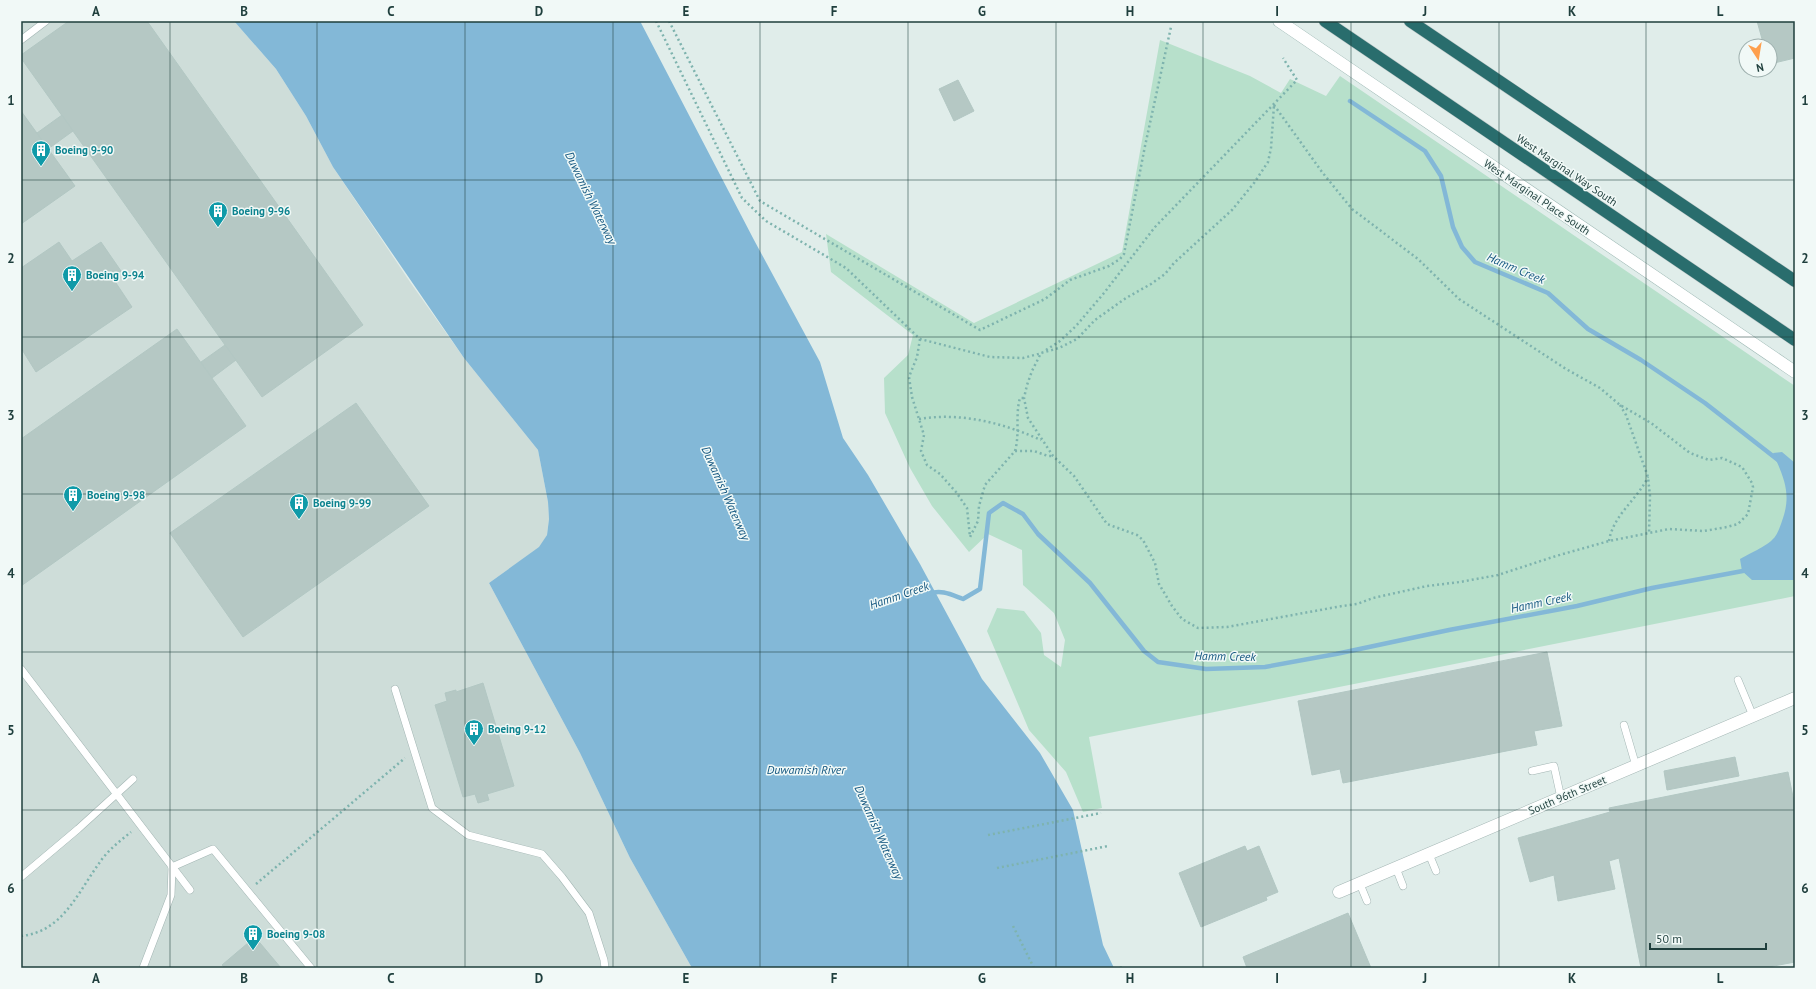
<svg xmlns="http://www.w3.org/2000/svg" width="1816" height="989" font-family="'PT Sans',sans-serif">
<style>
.built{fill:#ceddd9}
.green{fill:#b7e0cb}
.water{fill:#83b8d7}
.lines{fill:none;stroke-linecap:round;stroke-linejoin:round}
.stream{stroke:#83b8d7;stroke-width:4.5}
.building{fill:#b5c8c4;stroke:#b2c7c3}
.lane-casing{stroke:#a2b5b3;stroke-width:8}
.street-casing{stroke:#a2b5b3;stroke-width:13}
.secondary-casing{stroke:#9eb9b5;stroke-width:13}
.highway-casing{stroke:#c0c9c9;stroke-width:13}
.path{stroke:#7eb3ae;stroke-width:2.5;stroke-dasharray:2 3;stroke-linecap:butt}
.lane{stroke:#fff;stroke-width:7}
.street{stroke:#fff;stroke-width:12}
.secondary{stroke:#fff;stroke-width:12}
.highway{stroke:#296d6d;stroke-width:12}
.grid{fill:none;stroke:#1f3f3d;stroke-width:1;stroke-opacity:0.55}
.labels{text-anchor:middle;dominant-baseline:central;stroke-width:3;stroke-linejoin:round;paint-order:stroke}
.culture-label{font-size:11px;font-weight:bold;fill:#0d838f;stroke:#f1f9f7;text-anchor:start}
.street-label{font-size:11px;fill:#1f3f3d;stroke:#f1f9f7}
.water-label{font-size:12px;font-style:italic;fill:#145780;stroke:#f1f9f7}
.neatline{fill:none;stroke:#1f3f3d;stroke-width:1.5}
.grid-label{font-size:13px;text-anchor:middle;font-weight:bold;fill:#1f3f3d}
</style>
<rect width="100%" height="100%" fill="#e0edea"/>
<!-- built -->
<path class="built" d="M21,21H234L276,69L306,116L333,167L410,282L464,358L538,450L548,502L549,519L547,535L540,547L489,583L580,753L630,858L692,968H21Z"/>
<!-- green -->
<path class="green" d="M1160,40L1250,76L1281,93L1290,79L1326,96L1340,76L1795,386V596L1089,737L1102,808L1083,812L1066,772L1029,730L987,631L997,608L1024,611L1041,633L1044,655L1061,667L1065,640L1054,613L1023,585L1022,550L988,534L969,552L932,506L910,468L885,413L884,378L908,355L913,335L831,272L826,234L974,323L1122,252Z"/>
<!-- water -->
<g class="water">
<path d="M234,21H640L754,240L820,362L843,438L868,475L920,564L982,679L1040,753L1073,810L1103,945L1114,968H692L630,858L580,753L489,583L539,547L547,535L549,519L548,502L538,450L464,358L333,167L306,116L276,69Z"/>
<path d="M1782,452L1795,463V580H1752L1742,571L1740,559C1747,555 1768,545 1772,540C1777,536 1780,527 1782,521C1792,494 1784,478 1773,453Z"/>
</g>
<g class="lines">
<!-- stream -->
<g class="stream">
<path d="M1350,101L1425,151L1441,176L1453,227L1462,247L1475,262L1548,293L1588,329L1641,360L1705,403L1778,460"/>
<path d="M929,594C941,589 952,595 963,599L980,589L989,513L1003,503L1023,514L1038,534L1090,583L1144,651L1158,662L1206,669L1265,667L1336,654L1449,630L1577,606L1652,588L1748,570"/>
</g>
</g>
<!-- building -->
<g class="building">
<path d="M69,21H147L363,325L262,397L21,58V55Z"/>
<path d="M1757,21H1795V58L1770,64V46H1764Z"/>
<path d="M958,80L974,111L954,121L939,89Z"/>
<path d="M21,111L75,186L21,224Z"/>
<path d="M62,115L73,131L48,149L37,133Z"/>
<path d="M59,242L72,261L101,242L121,271L112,277L132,307L36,372L21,348V268Z"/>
<path d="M177,329L246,426L21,586V439Z"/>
<path d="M225,345L236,360L212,378L201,362Z"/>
<path d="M356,403L429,506L243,637L170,533Z"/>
<path d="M1547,652L1562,726L1534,731L1537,745L1343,783L1340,769L1312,775L1298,701Z"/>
<path d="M483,683L514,786L487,794L489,800L478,803L475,794L463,797L435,705L447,701L445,693L456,690V692Z"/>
<path d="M1735,757L1739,776L1667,790L1664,771Z"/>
<path d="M1788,772L1795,807V962L1763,968H1641L1619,858L1609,861L1615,889L1558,901L1554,875L1530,882L1518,838L1610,812L1609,808Z"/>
<path d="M1245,846L1247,851L1259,846L1278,892L1266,897L1267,900L1201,927L1179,873Z"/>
<path d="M1348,913L1371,968H1247L1243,957Z"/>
<path d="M255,937L281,968H225L222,965Z"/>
</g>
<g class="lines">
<!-- lane casing -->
<g class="lane-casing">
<g id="lane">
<path d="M21,40L46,21"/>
<path d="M21,669L190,890"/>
<path d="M1738,680L1753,716"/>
<path d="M395,689L432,808L468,835L542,854L562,877L589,913L604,960L605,968"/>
<path d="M1624,725L1636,766"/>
<path d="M1532,771L1554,766L1561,798"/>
<path d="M1429,854L1436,871"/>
<path d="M172,867L213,849L311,968"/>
<path d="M1396,868L1403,886"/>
<path d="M21,877L78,829L133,779"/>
<path d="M1360,884L1367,901"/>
<path d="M143,968L171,895L172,867"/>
</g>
</g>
<!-- street casing -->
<g class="street-casing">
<path id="street" d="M1339,892L1795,698"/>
</g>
<!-- secondary casing -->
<g class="secondary-casing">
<path id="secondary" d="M1279,21L1795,372"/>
</g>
<!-- highway casing -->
<g class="highway-casing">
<g id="highway">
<path d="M1325,21L1795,340"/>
<path d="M1410,21L1795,281"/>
</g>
</g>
<!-- path -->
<g class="path">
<path d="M656,21L742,198L766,221L846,268L920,339L990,357L1023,358L1042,353"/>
<path d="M669,21L760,201L980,330L1045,299L1070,280L1109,266L1120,259L1124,254L1145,146L1171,27"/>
<path d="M1274,105L1322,172L1352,209L1418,259L1459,299L1566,369L1600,388L1620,405L1651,423L1690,453L1709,460L1722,458L1742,467L1752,483L1753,487L1748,514L1738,524L1727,527L1704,531L1669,529L1609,541L1556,556L1498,575L1460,582L1427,586L1373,598L1357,604L1342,606L1227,627L1198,628L1182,619L1172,606L1159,584L1155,563L1143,540L1137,535L1107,524L1074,476L1053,456L1028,418L1024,398L1027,385L1032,371L1041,353L1059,348L1077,339L1095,320L1126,298L1151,284L1165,274L1174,263L1232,210L1254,183L1268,162L1271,148Z"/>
<path d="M920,339L917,357L909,377L912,397L924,435L921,451L927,465L940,474L956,492L967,508L970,537L978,521L979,506L985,485L1015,451H1034L1048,456H1052"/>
<path d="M1046,350L1060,341L1076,326L1104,293L1155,227L1297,80L1283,58"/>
<path d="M1620,405L1626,415L1648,477L1650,496L1649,533"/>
<path d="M919,419C961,412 1003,423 1041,440"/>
<path d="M1015,451C1020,434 1015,415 1020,398H1024"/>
<path d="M1609,541C1613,515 1637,500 1648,477"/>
<path d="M988,835L1101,813"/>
<path d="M997,868L1108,846"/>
<path d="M256,884L405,758"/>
<path d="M1013,926L1034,968"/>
<path d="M21,936C63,932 78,892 100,862C108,850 120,841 131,832"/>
<path d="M1120,968L1124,966"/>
</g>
<!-- lane -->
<use href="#lane" class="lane"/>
<!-- street -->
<use href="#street" class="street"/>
<!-- secondary -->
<use href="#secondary" class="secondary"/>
<!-- highway -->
<use href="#highway" class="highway"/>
</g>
<!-- grid -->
<path class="grid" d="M170,21V968M317,21V968M465,21V968M613,21V968M760,21V968M908,21V968M1056,21V968M1203,21V968M1351,21V968M1499,21V968M1646,21V968M21,180H1795M21,337H1795M21,494H1795M21,652H1795M21,810H1795"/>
<!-- icons -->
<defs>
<g id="building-pin" transform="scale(1)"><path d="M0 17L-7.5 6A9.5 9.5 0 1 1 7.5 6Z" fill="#0f9aa8" stroke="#f1f9f7"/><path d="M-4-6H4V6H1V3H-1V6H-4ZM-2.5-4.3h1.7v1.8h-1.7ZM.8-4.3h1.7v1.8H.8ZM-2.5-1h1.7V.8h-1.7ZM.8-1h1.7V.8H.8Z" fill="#fff"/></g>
</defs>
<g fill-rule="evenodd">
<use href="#building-pin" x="41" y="150"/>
<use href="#building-pin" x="218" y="211"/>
<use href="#building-pin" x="72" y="275"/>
<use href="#building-pin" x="73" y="495"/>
<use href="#building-pin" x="299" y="503"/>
<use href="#building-pin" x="474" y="729"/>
<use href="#building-pin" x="253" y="934"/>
</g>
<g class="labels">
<!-- culture labels -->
<g class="culture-label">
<text x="55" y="150">Boeing 9-90</text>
<text x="232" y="211">Boeing 9-96</text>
<text x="86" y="275">Boeing 9-94</text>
<text x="87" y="495">Boeing 9-98</text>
<text x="313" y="503">Boeing 9-99</text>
<text x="488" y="729">Boeing 9-12</text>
<text x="267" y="934">Boeing 9-08</text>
</g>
<!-- street labels -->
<g class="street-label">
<text transform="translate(1567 170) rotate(34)">West Marginal Way South</text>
<text transform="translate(1537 197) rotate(34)">West Marginal Place South</text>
<text transform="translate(1567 795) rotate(-23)">South 96th Street</text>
</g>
<!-- water labels -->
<g class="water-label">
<text transform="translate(591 198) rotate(64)">Duwamish Waterway</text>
<text transform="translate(1516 268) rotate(23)">Hamm Creek</text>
<text transform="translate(726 493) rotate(66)">Duwamish Waterway</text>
<text transform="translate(899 595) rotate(-19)">Hamm Creek</text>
<text transform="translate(1541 602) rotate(-12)">Hamm Creek</text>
<text transform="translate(1225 656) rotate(1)">Hamm Creek</text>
<text x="806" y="769">Duwamish River</text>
<text transform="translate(879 832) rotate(66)">Duwamish Waterway</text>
</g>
</g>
<!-- border -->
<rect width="1816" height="989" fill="none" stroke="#f1f9f7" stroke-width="44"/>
<!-- north arrow -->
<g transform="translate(1758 58) rotate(168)"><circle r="19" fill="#f1f9f7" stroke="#9dafad"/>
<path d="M0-3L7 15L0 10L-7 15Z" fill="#fe9f4d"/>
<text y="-6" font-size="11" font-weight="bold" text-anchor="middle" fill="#1f3f3d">N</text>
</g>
<!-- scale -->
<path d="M1650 943v6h116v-6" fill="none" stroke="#1f3f3d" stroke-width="2"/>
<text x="1656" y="943" font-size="12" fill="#1f3f3d" stroke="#f1f9f7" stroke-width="3" paint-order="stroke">50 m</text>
<rect x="22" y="22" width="1772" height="945" class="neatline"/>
<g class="grid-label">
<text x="96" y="16">A</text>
<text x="244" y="16">B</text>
<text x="391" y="16">C</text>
<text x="539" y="16">D</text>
<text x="686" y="16">E</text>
<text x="834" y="16">F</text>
<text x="982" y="16">G</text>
<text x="1130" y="16">H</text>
<text x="1277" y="16">I</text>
<text x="1425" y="16">J</text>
<text x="1572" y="16">K</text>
<text x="1720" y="16">L</text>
<text x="11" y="105">1</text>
<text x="1805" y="105">1</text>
<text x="11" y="263">2</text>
<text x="1805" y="263">2</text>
<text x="11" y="420">3</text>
<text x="1805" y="420">3</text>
<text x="11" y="578">4</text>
<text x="1805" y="578">4</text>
<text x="11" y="735">5</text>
<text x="1805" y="735">5</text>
<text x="11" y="893">6</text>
<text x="1805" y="893">6</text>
<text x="96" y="983">A</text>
<text x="244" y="983">B</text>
<text x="391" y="983">C</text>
<text x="539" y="983">D</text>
<text x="686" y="983">E</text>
<text x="834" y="983">F</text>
<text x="982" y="983">G</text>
<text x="1130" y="983">H</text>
<text x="1277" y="983">I</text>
<text x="1425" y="983">J</text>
<text x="1572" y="983">K</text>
<text x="1720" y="983">L</text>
</g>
</svg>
